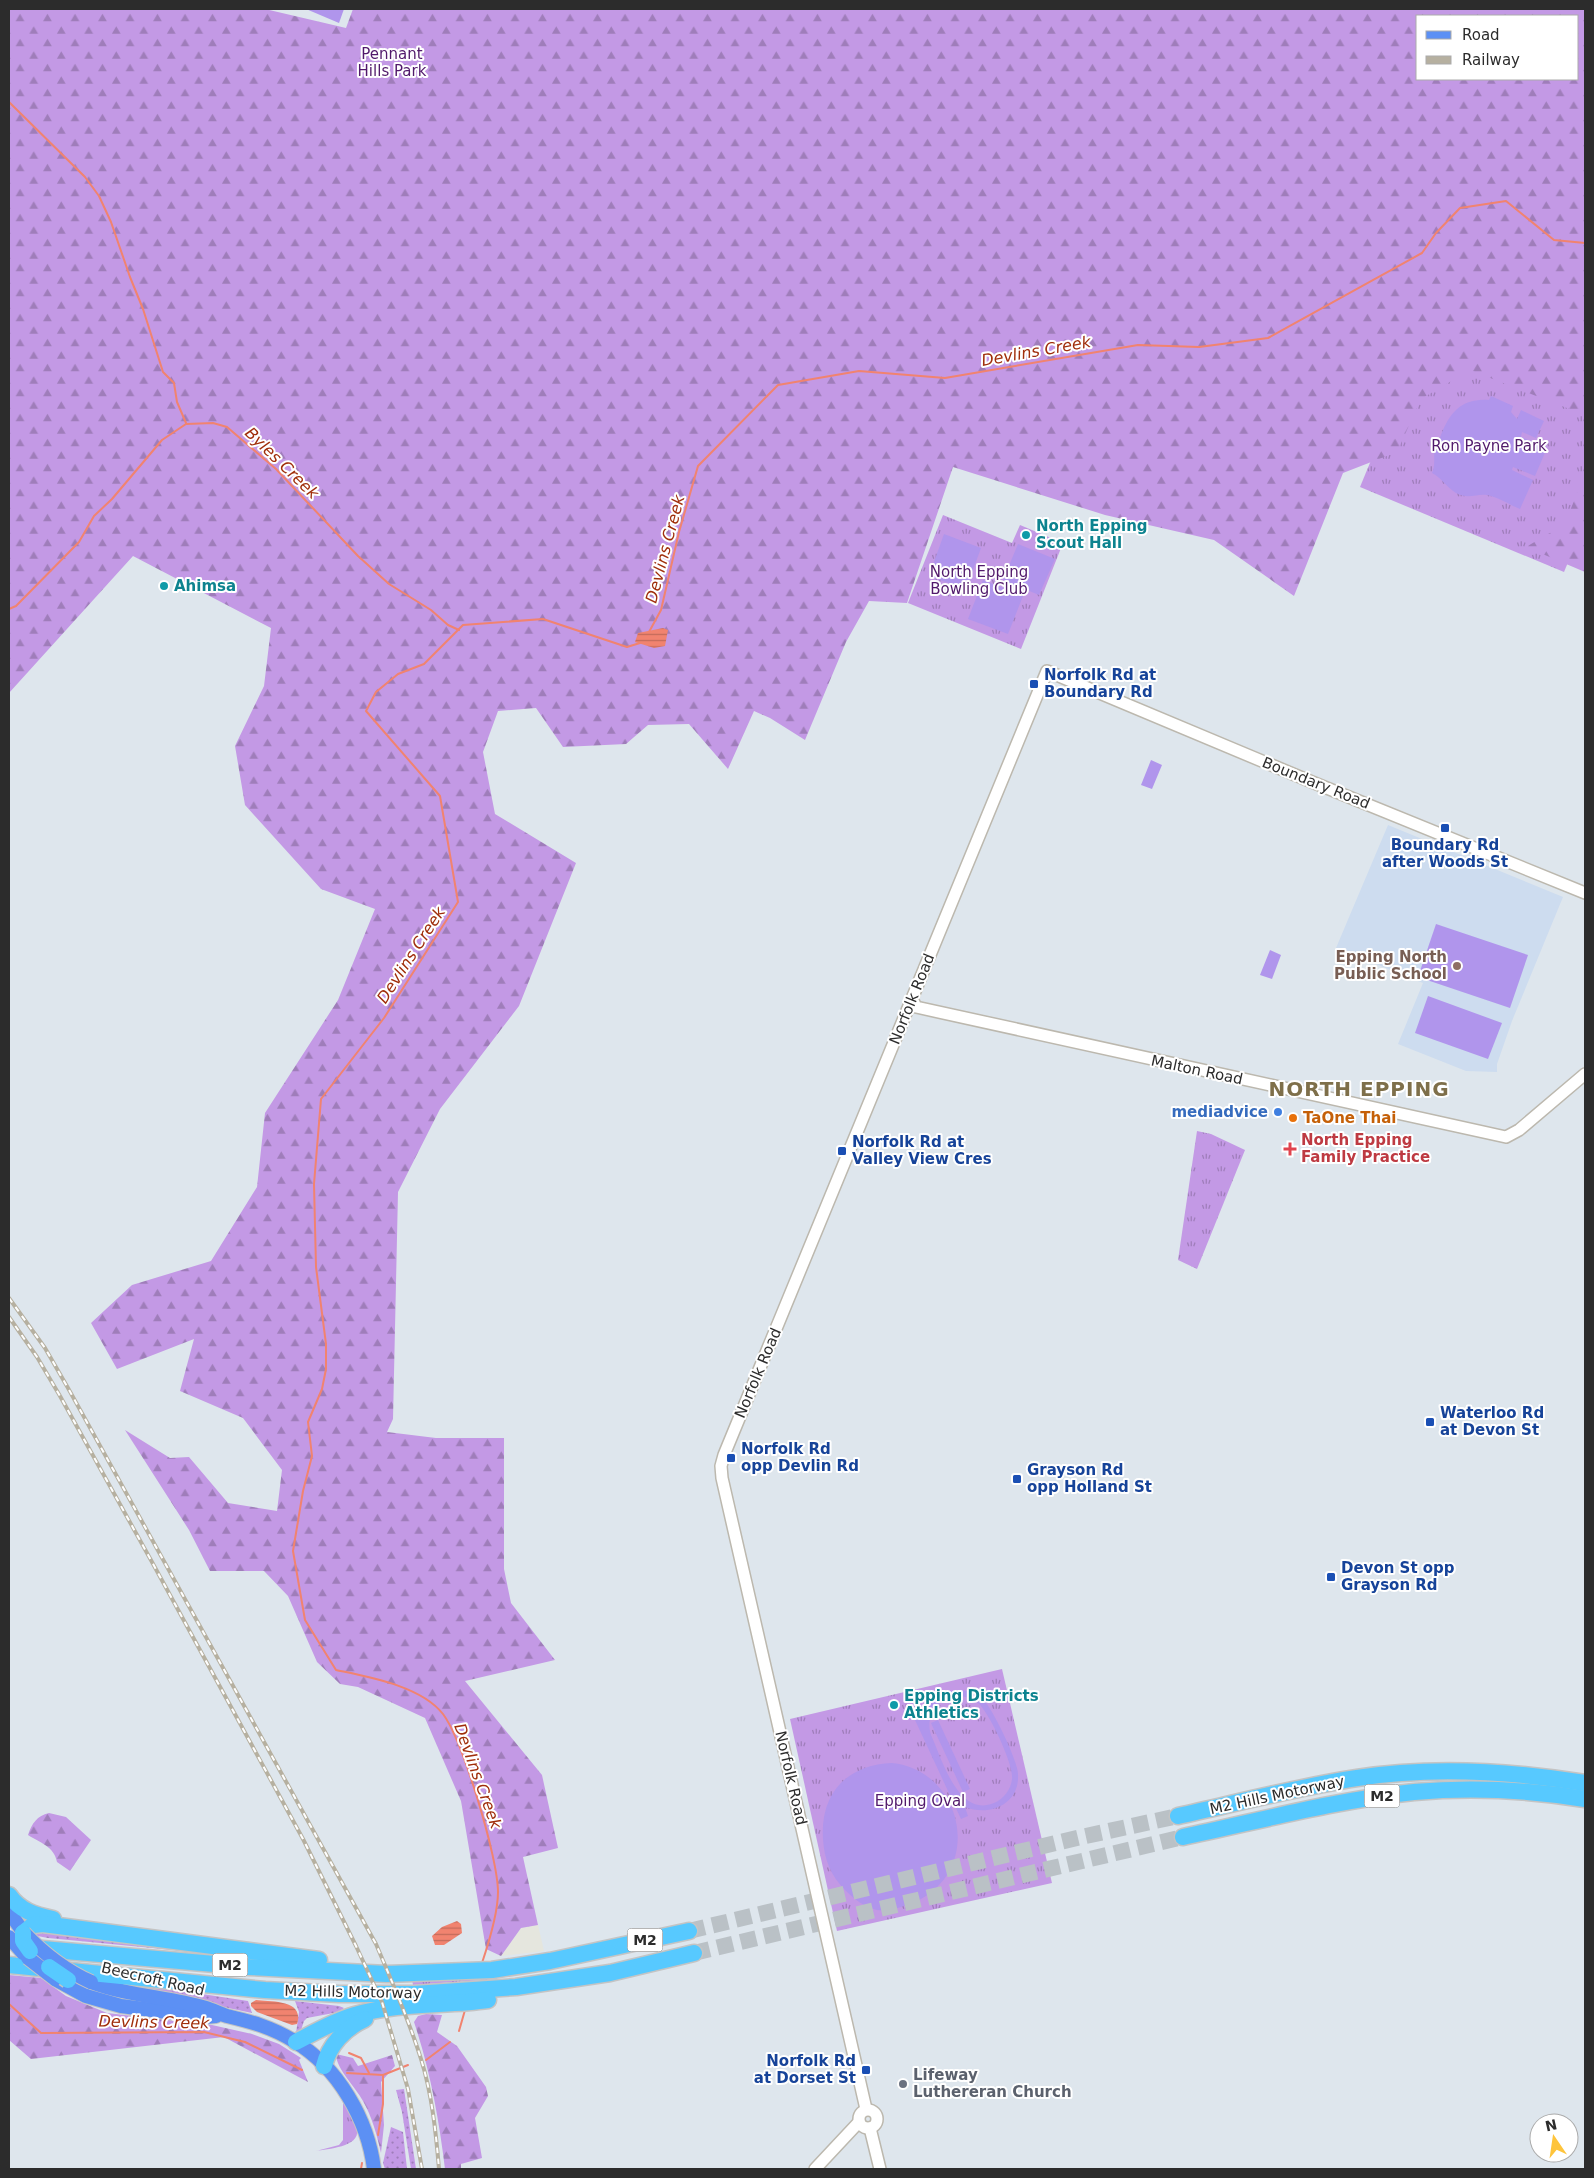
<svg xmlns="http://www.w3.org/2000/svg" width="1594" height="2178" font-family="'DejaVu Sans',sans-serif">
<style>
.industrial{fill:#e5e6de}
.education{fill:#cddcef}
.grass{fill:url(#grass-tufts)}
.forest{fill:url(#forest-firs);fill-rule:evenodd}
.garden{fill:url(#garden-dots)}
.pitch{fill:#b095ec;fill-rule:evenodd}
.water{fill:url(#water-rules)}
.lines{fill:none;stroke-linecap:round;stroke-linejoin:round}
.stream{stroke:#f1836f;stroke-width:2}
.motorway-tunnel{stroke:#bac1c6;stroke-width:16;stroke-dasharray:16 8;stroke-linecap:butt}
.tertiary-casing{stroke:#bcb8ae;stroke-width:14}
.primary-casing{stroke:#c4c4c4;stroke-width:16}
.motorway-casing{stroke:#c4c4c4;stroke-width:19}
.tertiary{stroke:#fff;stroke-width:11}
.primary{stroke:#5c90f4;stroke-width:14}
.motorway{stroke:#57c9ff;stroke-width:16}
.rail-casing{stroke:#b6b0a0;stroke-width:4}
.rail{stroke:#fff;stroke-width:2;stroke-dasharray:5.5;stroke-linecap:butt}
.primary-bridge-casing{stroke:#c4c4c4;stroke-width:16;stroke-linecap:butt}
.motorway-bridge-casing{stroke:#c4c4c4;stroke-width:19;stroke-linecap:butt}
.primary-bridge{stroke:#5c90f4;stroke-width:14}
.motorway-bridge{stroke:#57c9ff;stroke-width:16}
.culture-dot{fill:#0f9aa8;stroke:#fff;stroke-width:2}
.transit-dot{fill:#1a4fb4;stroke:#fff;stroke-width:2}
.education-dot{fill:#8d6e63;stroke:#fff;stroke-width:2}
.shop-dot{fill:#3f7fe0;stroke:#fff;stroke-width:2}
.food-dot{fill:#e8710a;stroke:#fff;stroke-width:2}
.health-dot{fill:#e0444e;stroke:#fff;stroke-width:2}
.worship-dot{fill:#6b7280;stroke:#fff;stroke-width:2}
.labels{text-anchor:middle;dominant-baseline:central;stroke-width:4;stroke-linejoin:round;paint-order:stroke}
.shield{fill:#fff;stroke:#6b6b6b;stroke-width:1}
.shield-label{font-size:14px;font-weight:bold;fill:#2c2c2c}
.park-label{font-size:15px;fill:#51196b;stroke:#fff}
.culture-label{font-size:15px;font-weight:bold;fill:#0d838f;stroke:#fff;text-anchor:start}
.transit-label{font-size:15px;font-weight:bold;fill:#164399;stroke:#fff;text-anchor:start}
.street-label{font-size:15px;fill:#2c2c2c;stroke:#fff}
.education-label{font-size:15px;font-weight:bold;fill:#785e54;stroke:#fff;text-anchor:end}
.shop-label{font-size:15px;font-weight:bold;fill:#366cbe;stroke:#fff;text-anchor:end}
.food-label{font-size:15px;font-weight:bold;fill:#c56008;stroke:#fff;text-anchor:start}
.health-label{font-size:15px;font-weight:bold;fill:#be3a42;stroke:#fff;text-anchor:start}
.worship-label{font-size:15px;font-weight:bold;fill:#5b616d;stroke:#fff;text-anchor:start}
.water-label{font-size:16px;font-style:italic;fill:#a02e0b;stroke:#fff}
.district-label{font-size:20px;font-weight:bold;letter-spacing:1px;fill:#7e6f4a;stroke:#fff}
</style>
<defs>
<pattern id="grass-tufts" width="24" height="20" patternUnits="userSpaceOnUse" patternTransform="scale(1.25)"><rect width="24" height="20" fill="#c399e5"/><path d="M3 7l-1-3M5 7V3M7 7l1-3M15 17l-1-3M17 17v-4M19 17l1-3" fill="none" stroke="#9f7dba"/></pattern>
<pattern id="forest-firs" width="22" height="20" patternUnits="userSpaceOnUse" patternTransform="scale(1.25)"><rect width="22" height="20" fill="#c399e5"/><path d="M5 1l3.5 6h-7zM16 11l3.5 6h-7z" fill="#9f7dba"/></pattern>
<pattern id="garden-dots" width="8" height="8" patternUnits="userSpaceOnUse" patternTransform="scale(1.25)"><rect width="8" height="8" fill="#c399e5"/><path d="M2 2h.1M6 6h.1" fill="none" stroke="#9f7dba" stroke-width="1.8" stroke-linecap="round"/></pattern>
<pattern id="water-rules" width="6" height="5" patternUnits="userSpaceOnUse" patternTransform="scale(1.25)"><rect width="6" height="5" fill="#f1836f"/><path d="M0 2.5h6" fill="none" stroke="#c36b5b"/></pattern>
</defs>
<rect width="100%" height="100%" fill="#dee6ed"/>
<!-- industrial -->
<path class="industrial" d="M538,1925L544,1951L501,1956L521,1928Z"/>
<!-- education -->
<path class="education" d="M1388,825L1563,897L1512,1021L1497,1064V1072L1466,1071L1398,1044L1423,983L1336,948Z"/>
<!-- grass -->
<g class="grass">
<path d="M1426,327L1585,392V521L1564,572L1360,487Z"/>
<path d="M943,515L1012,543L1020,525L1063,543L1021,649L908,603Z"/>
<path d="M1197,1131L1211,1134L1245,1150L1197,1269L1178,1260Z"/>
<path d="M1002,1669L1052,1883L837,1931L790,1719Z"/>
<path d="M497,1976V1979L413,1985L412,1980Z"/>
<path d="M343,2102C347,2110 355,2120 357,2130C360,2147 327,2149 316,2151L339,2145L343,2140Z"/>
</g>
<!-- forest -->
<g class="forest">
<path d="M9,9H265L346,28L353,9H1585V415L1470,370L1421,399L1397,452L1343,473L1294,596L1214,540L1105,515L953,467L907,603L869,601L846,642L805,740L770,718L754,711L728,769L689,724L648,725L626,744L563,747L536,708L498,711L483,752L495,814L576,863L519,1006L440,1109L398,1192L393,1419L387,1432L436,1438H504V1569L511,1603L555,1660L465,1681L542,1775L558,1848L523,1857L538,1925L521,1928L501,1956L486,1949L461,1801L425,1718L358,1687L340,1684L317,1662L288,1596L264,1571H210L189,1530L125,1430L170,1458L189,1457L228,1503L277,1511L282,1470L243,1418L180,1391L194,1339L117,1369L91,1323L132,1285L211,1261L257,1187L265,1113L338,1000L375,909L321,889L245,805L235,746L264,686L271,628L133,556L9,693ZM1418,16H1578V79H1418Z"/>
<path d="M1585,472V572L1526,547L1565,524Z"/>
<path d="M49,1813L66,1817L91,1840L70,1871L57,1862C54,1846 40,1843 28,1835C32,1823 37,1816 49,1813Z"/>
<path d="M9,1975L41,1978L66,1996L107,2013L212,2025L252,2034L279,2044L301,2058L299,2060L308,2082L224,2037L31,2059L9,2040Z"/>
<path d="M426,2014L442,2015L437,2032L457,2046L486,2087L488,2096L475,2118L482,2158L461,2164V2169H445C439,2119 430,2070 414,2022L418,2016Z"/>
<path d="M336,2054L353,2058L358,2066L392,2055L395,2066L381,2082L384,2125L381,2153C377,2135 372,2117 363,2101C355,2086 336,2069 336,2054Z"/>
</g>
<!-- garden -->
<g class="garden">
<path d="M35,1930L197,1950L194,1952L48,1938L32,1935Z"/>
<path d="M114,1984L176,1990L248,2001L252,2013Z"/>
<path d="M295,2001L339,2006L344,2008L339,2012L307,2018L304,2021L301,2030L296,2033L299,2012Z"/>
<path d="M404,2089L416,2169H411L402,2112L396,2090Z"/>
<path d="M391,2127L403,2132L407,2169H385L383,2163Z"/>
</g>
<!-- pitch -->
<g class="pitch">
<path d="M306,9H344L339,23Z"/>
<path d="M1491,396L1513,406L1511,412L1517,419L1521,410L1544,421L1536,438L1522,432L1521,437L1547,448L1535,476L1513,467L1512,470L1533,480L1520,509C1510,505 1498,497 1487,495C1478,493 1468,500 1456,493C1446,487 1442,478 1432,473C1436,464 1433,458 1435,450C1436,445 1439,440 1441,435C1450,412 1462,398 1489,400Z"/>
<path d="M944,534L981,548L966,589L929,576Z"/>
<path d="M1018,544L1055,559L1039,595L1003,580Z"/>
<path d="M983,580L1023,596L1008,634L968,619Z"/>
<path d="M1151,760L1162,765L1152,789L1141,785Z"/>
<path d="M1436,924L1528,955L1510,1008L1418,977Z"/>
<path d="M1270,950L1281,955L1272,979L1260,975Z"/>
<path d="M1428,996L1502,1023L1488,1059L1415,1033Z"/>
<path d="M961,1690C969,1691 976,1693 982,1698C992,1707 1018,1761 1018,1774C1020,1804 990,1817 965,1807L968,1816L961,1819L915,1720L924,1718C929,1700 943,1690 961,1690ZM957,1696C965,1696 972,1698 978,1703C989,1712 1014,1765 1012,1779C1011,1789 1004,1799 994,1803C958,1818 942,1759 931,1735C925,1716 937,1699 957,1696Z"/>
<path d="M938,1720L970,1789L963,1792L931,1723Z"/>
<path d="M892,1763C966,1771 985,1876 910,1904C901,1907 887,1912 877,1910C864,1907 854,1899 845,1890C831,1876 824,1859 823,1839C820,1794 846,1765 892,1763Z"/>
</g>
<!-- water -->
<g class="water">
<path d="M663,628L668,630L665,646L654,648L635,642L638,633Z"/>
<path d="M457,1921L461,1924L462,1933L444,1945H435L432,1936L442,1927Z"/>
<path d="M256,2000C270,2002 305,1999 297,2024L292,2025L257,2012L251,2006V2003Z"/>
</g>
<g class="lines">
<!-- stream -->
<g class="stream">
<path d="M9,102L85,177L99,196L111,222L130,277L143,309L163,372L174,383L177,402L186,423"/>
<path d="M9,609L16,606L79,542L94,516L112,499L162,440L186,424L213,423L227,427L276,469L358,556L389,584L431,610L448,625L459,630"/>
<path d="M649,632L661,610L679,532L698,466L778,385L859,371L945,378L1138,345L1199,347L1268,338L1422,253L1436,233L1460,208L1506,201L1554,240L1585,243"/>
<path d="M482,1963C488,1945 498,1911 498,1892C498,1858 463,1741 443,1714C421,1686 369,1677 336,1670L305,1620L293,1551L303,1491L312,1456L308,1422L322,1389L326,1369V1344L316,1267L314,1184L321,1099L384,1018L458,902L440,796L366,711L376,692L398,674L424,664L463,625L543,619L627,647L640,643"/>
<path d="M9,2004L41,2033L204,2032L245,2042L302,2070"/>
<path d="M459,2031L465,2010"/>
<path d="M349,2053L361,2058L369,2073"/>
<path d="M426,2060L450,2042"/>
<path d="M347,2073L383,2075L408,2065"/>
<path d="M378,2135L383,2104V2075"/>
<path d="M361,2169L362,2163"/>
</g>
<!-- motorway-tunnel -->
<g class="motorway-tunnel">
<path d="M689,1931L1081,1837L1178,1816"/>
<path d="M694,1953L1183,1837"/>
</g>
<!-- tertiary casing -->
<g class="tertiary-casing">
<g id="tertiary">
<path d="M912,999L916,1007L1506,1137L1519,1130L1585,1074"/>
<path d="M866,2109L722,1478L721,1466L724,1455L1047,671L1312,782L1585,893"/>
<circle cx="868" cy="2119" r="9"/>
<path d="M870,2128L880,2169"/>
<path d="M815,2169L859,2122"/>
</g>
</g>
<!-- primary casing -->
<g class="primary-casing">
<g id="primary">
<path d="M9,1912L24,1933"/>
<path d="M55,1979L86,1996L121,2006L205,2017L216,2016"/>
<path d="M91,1982C128,1996 168,1997 206,2008C213,2010 220,2014 227,2016C252,2022 271,2027 294,2041C338,2067 368,2120 374,2169"/>
</g>
</g>
<!-- motorway casing -->
<g class="motorway-casing">
<g id="motorway">
<path d="M1178,1816C1237,1803 1297,1787 1357,1778C1433,1766 1510,1771 1585,1783"/>
<path d="M1183,1837C1259,1821 1336,1800 1414,1792C1471,1787 1530,1790 1585,1799"/>
<path d="M9,1895C20,1911 35,1915 53,1919"/>
<path d="M23,1933L33,1925L43,1924L319,1960"/>
<path d="M31,1948L249,1967L387,1974L492,1970L550,1961L689,1931"/>
<path d="M9,1965L265,1990L339,1994H414L516,1987L610,1973L694,1953"/>
<path d="M296,2042C315,2032 334,2021 355,2015C398,2002 445,2006 488,2000"/>
<path d="M324,2066C329,2045 345,2028 365,2019"/>
</g>
</g>
<!-- tertiary -->
<use href="#tertiary" class="tertiary"/>
<!-- primary -->
<use href="#primary" class="primary"/>
<!-- motorway -->
<use href="#motorway" class="motorway"/>
<!-- rail casing -->
<g class="rail-casing">
<g id="rail">
<path d="M9,1298L45,1348L68,1388L376,1944C392,1982 409,2020 421,2059C432,2094 436,2133 439,2169"/>
<path d="M9,1317L37,1357L60,1396L152,1562L303,1839L356,1946L382,2002L408,2089L422,2169"/>
</g>
</g>
<!-- rail -->
<use href="#rail" class="rail"/>
<!-- primary-bridge casing -->
<g class="primary-bridge-casing">
<g id="primary-bridge">
<path d="M24,1933C44,1954 64,1970 91,1982"/>
<path d="M9,1937L23,1953"/>
<path d="M28,1958L55,1979"/>
</g>
</g>
<!-- motorway-bridge casing -->
<g class="motorway-bridge-casing">
<g id="motorway-bridge">
<path d="M23,1933V1941L30,1951"/>
<path d="M49,1967L68,1980"/>
</g>
</g>
<!-- primary-bridge -->
<use href="#primary-bridge" class="primary-bridge"/>
<!-- motorway-bridge -->
<use href="#motorway-bridge" class="motorway-bridge"/>
</g>
<!-- markers -->
<g class="culture-dot">
<circle cx="1026" cy="535" r="5"/>
<circle cx="164" cy="586" r="5"/>
<circle cx="894" cy="1705" r="5"/>
</g>
<g class="transit-dot">
<rect x="1029" y="679" width="10" height="10" rx="2.5"/>
<rect x="1440" y="823" width="10" height="10" rx="2.5"/>
<rect x="837" y="1146" width="10" height="10" rx="2.5"/>
<rect x="1425" y="1417" width="10" height="10" rx="2.5"/>
<rect x="726" y="1453" width="10" height="10" rx="2.5"/>
<rect x="1012" y="1474" width="10" height="10" rx="2.5"/>
<rect x="1326" y="1572" width="10" height="10" rx="2.5"/>
<rect x="861" y="2065" width="10" height="10" rx="2.5"/>
</g>
<circle class="education-dot" cx="1457" cy="966" r="5"/>
<circle class="shop-dot" cx="1278" cy="1112" r="5"/>
<circle class="food-dot" cx="1293" cy="1118" r="5"/>
<path class="health-dot" d="M1287.5 1141.5h5v5h5v5h-5v5h-5v-5h-5v-5h5z"/>
<circle class="worship-dot" cx="903" cy="2084" r="5"/>
<g class="labels">
<!-- shield labels -->
<g class="shield">
<rect x="1364.5" y="1784.5" width="35" height="23" rx="4"/>
<rect x="627.5" y="1928.5" width="35" height="23" rx="4"/>
<rect x="212.5" y="1953.5" width="35" height="23" rx="4"/>
</g>
<g class="shield-label">
<text x="1382" y="1796">M2</text>
<text x="645" y="1940">M2</text>
<text x="230" y="1965">M2</text>
</g>
<!-- park labels -->
<g class="park-label">
<text x="392" y="54">Pennant<tspan x="392" dy="17">Hills Park</tspan></text>
<text x="1489" y="446">Ron Payne Park</text>
<text x="979" y="572">North Epping<tspan x="979" dy="17">Bowling Club</tspan></text>
<text x="920" y="1801">Epping Oval</text>
</g>
<!-- culture labels -->
<g class="culture-label">
<text x="1036" y="526">North Epping<tspan x="1036" dy="17">Scout Hall</tspan></text>
<text x="174" y="586">Ahimsa</text>
<text x="904" y="1696">Epping Districts<tspan x="904" dy="17">Athletics</tspan></text>
</g>
<!-- transit labels -->
<g class="transit-label">
<text x="1044" y="675">Norfolk Rd at<tspan x="1044" dy="17">Boundary Rd</tspan></text>
<text x="1445" y="845" text-anchor="middle">Boundary Rd<tspan x="1445" dy="17">after Woods St</tspan></text>
<text x="852" y="1142">Norfolk Rd at<tspan x="852" dy="17">Valley View Cres</tspan></text>
<text x="1440" y="1413">Waterloo Rd<tspan x="1440" dy="17">at Devon St</tspan></text>
<text x="741" y="1449">Norfolk Rd<tspan x="741" dy="17">opp Devlin Rd</tspan></text>
<text x="1027" y="1470">Grayson Rd<tspan x="1027" dy="17">opp Holland St</tspan></text>
<text x="1341" y="1568">Devon St opp<tspan x="1341" dy="17">Grayson Rd</tspan></text>
<text x="856" y="2061" text-anchor="end">Norfolk Rd<tspan x="856" dy="17">at Dorset St</tspan></text>
</g>
<!-- street labels -->
<g class="street-label">
<text transform="translate(1316 783) rotate(22)">Boundary Road</text>
<text transform="translate(912 999) rotate(-68)">Norfolk Road</text>
<text transform="translate(1197 1070) rotate(12)">Malton Road</text>
<text transform="translate(758 1373) rotate(-67)">Norfolk Road</text>
<text transform="translate(791 1778) rotate(77)">Norfolk Road</text>
<text transform="translate(1277 1795) rotate(-12)">M2 Hills Motorway</text>
<text transform="translate(153 1979) rotate(13)">Beecroft Road</text>
<text transform="translate(353 1992) rotate(1)">M2 Hills Motorway</text>
</g>
<!-- education labels -->
<g class="education-label">
<text x="1447" y="957">Epping North<tspan x="1447" dy="17">Public School</tspan></text>
</g>
<!-- shop labels -->
<g class="shop-label">
<text x="1268" y="1112">mediadvice</text>
</g>
<!-- food labels -->
<g class="food-label">
<text x="1303" y="1118">TaOne Thai</text>
</g>
<!-- health labels -->
<g class="health-label">
<text x="1301" y="1140">North Epping<tspan x="1301" dy="17">Family Practice</tspan></text>
</g>
<!-- worship labels -->
<g class="worship-label">
<text x="913" y="2075">Lifeway<tspan x="913" dy="17">Luthereran Church</tspan></text>
</g>
<!-- water labels -->
<g class="water-label">
<text transform="translate(1036 351) rotate(-10)">Devlins Creek</text>
<text transform="translate(282 463) rotate(44)">Byles Creek</text>
<text transform="translate(665 549) rotate(-75)">Devlins Creek</text>
<text transform="translate(411 955) rotate(-57)">Devlins Creek</text>
<text transform="translate(478 1776) rotate(70)">Devlins Creek</text>
<text transform="translate(154 2022) rotate(1)">Devlins Creek</text>
</g>
<!-- district labels -->
<g class="district-label">
<text x="1359" y="1089">NORTH EPPING</text>
</g>
</g>
<!-- border -->
<rect width="1594" height="2178" fill="none" stroke="#2c2c2c" stroke-width="20"/>
<!-- legend -->
<rect x="1416" y="15" width="162" height="65" fill="#ffffff" stroke="#ababab"/>
<rect x="1426" y="31" width="25" height="8" fill="#5c90f4" stroke="#ababab"/>
<text x="1462" y="40" font-size="15" fill="#2c2c2c">Road</text>
<rect x="1426" y="56" width="25" height="8" fill="#b6b0a0" stroke="#ababab"/>
<text x="1462" y="65" font-size="15" fill="#2c2c2c">Railway</text>
<!-- north arrow -->
<g transform="translate(1554 2138) rotate(347)"><circle r="24" fill="#ffffff" stroke="#ababab"/>
<path d="M0-4L9 19L0 12L-9 19Z" fill="#fec43b"/>
<text y="-8" font-size="14" font-weight="bold" text-anchor="middle" fill="#2c2c2c">N</text>
</g>
</svg>
